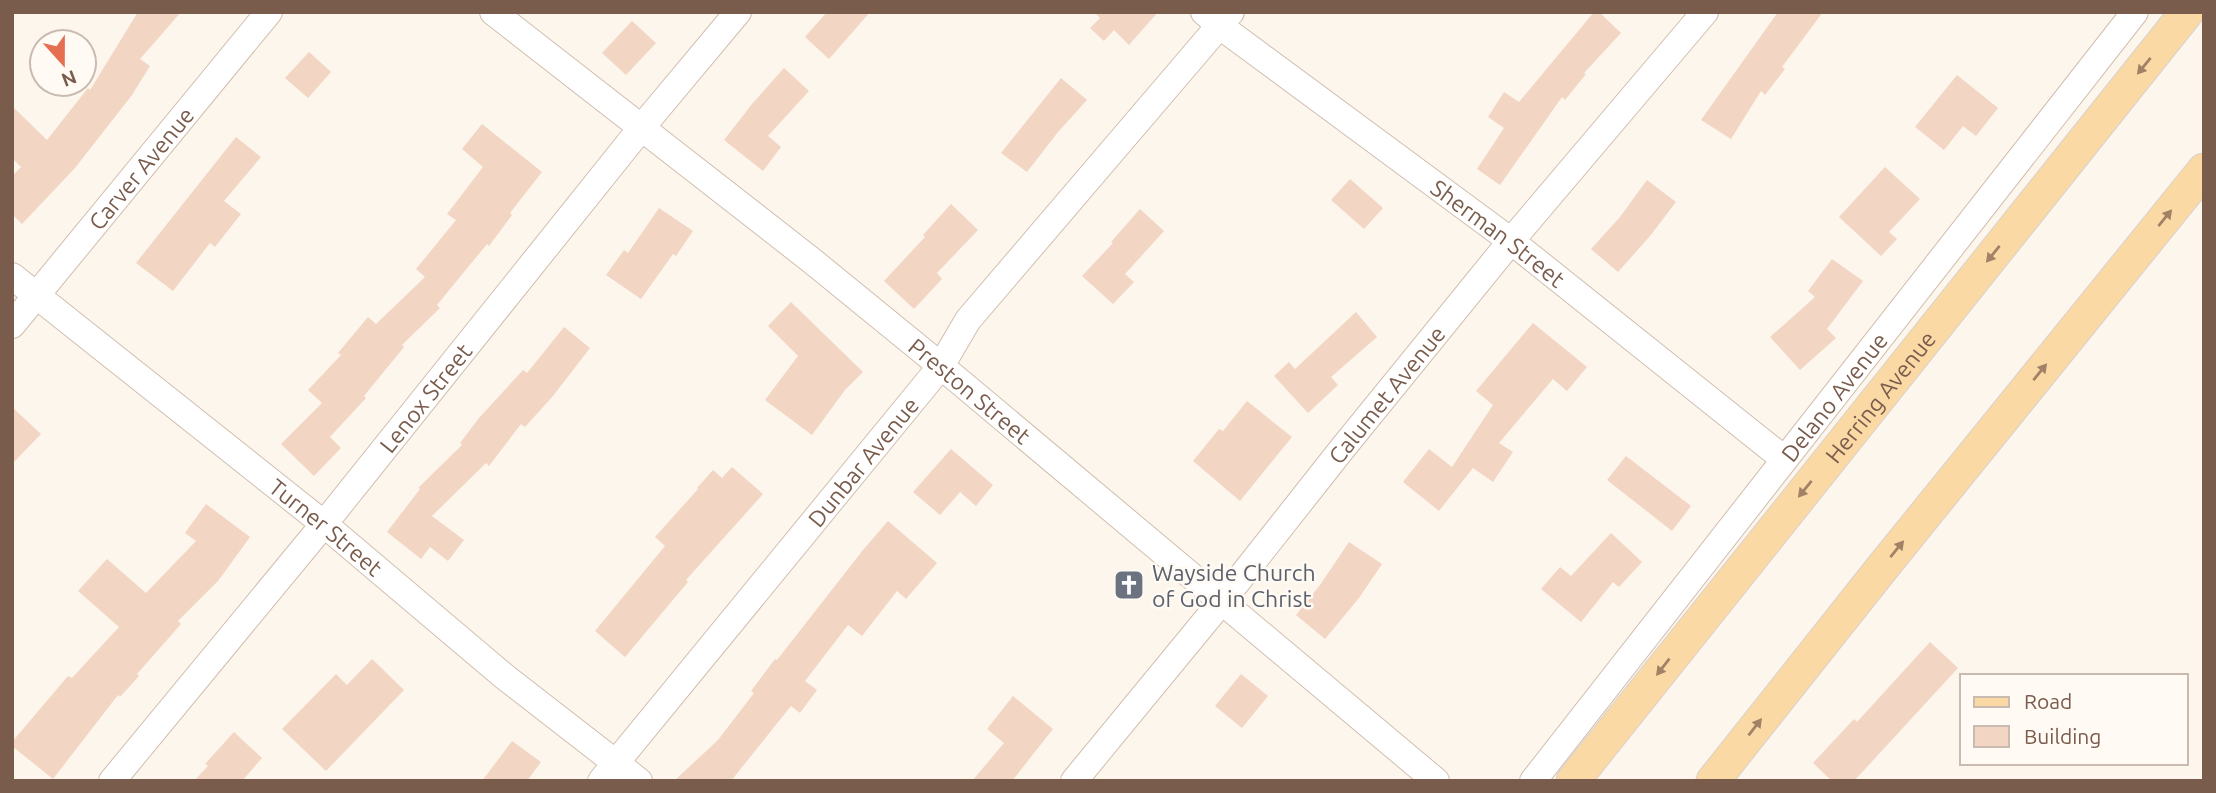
<svg xmlns="http://www.w3.org/2000/svg" width="2216" height="793" font-family="Ubuntu,sans-serif">
<style>
.building{fill:#f3d5c3}
.lines{fill:none;stroke-linecap:round;stroke-linejoin:round}
.minor-casing{stroke:#d1beb0;stroke-width:28}
.major-casing{stroke:#dad1cd;stroke-width:35}
.minor{stroke:#fff;stroke-width:26}
.major{stroke:#fbd9a5;stroke-width:33}
.oneway{fill:#a18267}
.labels{text-anchor:middle;dominant-baseline:central;stroke-width:5;stroke-linejoin:round;paint-order:stroke}
.street-label{font-size:23px;fill:#7a5c4d;stroke:#fffaf3}
.worship-label{font-size:23px;fill:#5b616d;stroke:#fffaf3;text-anchor:start}
</style>
<rect width="100%" height="100%" fill="#fdf6ec"/>
<!-- building -->
<g class="building">
<path d="M138,12H181L140,59L150,66L132,95L75,168L22,224L12,214V176L21,167L12,158V106L47,140L88,88L90,90Z"/>
<path d="M827,12H870L829,59L805,37Z"/>
<path d="M1094,12H1158L1129,45L1114,30L1104,41L1090,28L1100,18Z"/>
<path d="M1594,12H1599L1621,33L1584,73L1586,74L1565,100L1562,97L1500,185L1477,169L1504,128L1488,117L1504,92L1519,102Z"/>
<path d="M1778,12H1823L1782,67L1785,69L1765,95L1761,91L1731,139L1701,120Z"/>
<path d="M632,21L656,43L626,75L602,53Z"/>
<path d="M309,52L331,72L308,98L285,78Z"/>
<path d="M784,68L809,91L768,136L781,147L763,171L724,140L752,104Z"/>
<path d="M1957,75L1998,108L1976,136L1963,126L1944,150L1915,127Z"/>
<path d="M1061,78L1087,100L1058,132L1027,172L1001,153Z"/>
<path d="M482,124L542,172L510,213L512,215L489,246L487,244L437,305L440,308L402,345L404,347L364,396L366,398L330,437L341,448L314,476L281,444L322,403L308,390L341,355L338,353L368,317L376,324L425,277L416,269L456,220L447,214L483,167L462,149Z"/>
<path d="M236,137L261,157L224,201L241,214L215,247L210,243L173,291L136,263Z"/>
<path d="M1885,167L1920,199L1889,232L1897,239L1881,256L1839,217Z"/>
<path d="M1350,179L1383,208L1364,229L1331,200Z"/>
<path d="M1647,180L1676,202L1650,236L1618,272L1591,249L1620,217Z"/>
<path d="M951,204L978,230L937,273L942,279L914,309L884,281L925,237L923,235Z"/>
<path d="M659,208L693,231L676,256L673,254L641,299L606,275L624,250L628,253Z"/>
<path d="M1140,209L1164,231L1125,274L1134,282L1113,304L1082,276L1113,243L1111,242Z"/>
<path d="M1832,259L1863,281L1827,329L1836,338L1800,370L1770,337L1815,297L1808,291Z"/>
<path d="M791,302L863,372L845,390L812,435L765,400L798,356L768,326Z"/>
<path d="M1356,312L1377,337L1331,377L1338,385L1308,413L1274,376L1289,362L1295,369Z"/>
<path d="M1533,323L1587,367L1567,391L1553,379L1499,443L1513,452L1493,482L1473,468L1439,511L1403,482L1429,449L1452,467L1493,405L1476,391Z"/>
<path d="M564,327L590,348L553,396L525,427L521,424L489,466L486,463L432,516L464,540L448,561L430,547L421,559L387,532L420,489L418,488L462,445L460,443L479,418L523,370L527,373Z"/>
<path d="M1247,401L1292,437L1240,501L1193,461L1219,429L1223,431Z"/>
<path d="M12,407L41,434L12,464Z"/>
<path d="M951,449L993,485L976,506L960,492L940,515L913,492Z"/>
<path d="M1626,456L1691,506L1672,531L1607,480Z"/>
<path d="M732,467L763,494L686,580L688,582L625,657L595,631L665,546L655,537L698,489L697,488L713,470L722,478Z"/>
<path d="M206,504L250,537L218,581L178,621L181,624L137,674L139,676L120,697L118,695L53,779L12,746V742L68,676L72,678L119,627L78,591L107,559L146,593L196,541L185,533Z"/>
<path d="M888,521L937,563L906,599L897,591L862,636L848,625L805,681L817,690L800,713L791,706L731,781H674L718,740L754,693L751,691L775,659L777,660L863,550Z"/>
<path d="M1611,533L1642,562L1619,587L1613,582L1581,622L1541,589L1560,567L1571,576Z"/>
<path d="M1349,542L1382,564L1359,598L1325,639L1296,615L1320,585Z"/>
<path d="M1930,642L1958,668L1854,781H1832L1813,763L1854,719L1857,722Z"/>
<path d="M372,659L404,690L326,771L282,729L336,674L347,685Z"/>
<path d="M1241,674L1268,696L1242,728L1215,706Z"/>
<path d="M1013,696L1053,729L1012,781H972L1004,743L987,729Z"/>
<path d="M234,732L262,758L242,781H194L208,766L205,764Z"/>
<path d="M512,741L541,762L527,781H482Z"/>
</g>
<g class="lines">
<!-- minor casing -->
<g class="minor-casing">
<g id="minor">
<path id="s1" d="M493,12L811,260L941,366L1436,781"/>
<path id="s2" d="M1204,12L1220,26L1511,241L1784,459"/>
<path id="s3" d="M12,276L324,524L505,677L639,781"/>
<path id="s4" d="M12,325L269,12"/>
<path id="s5" d="M112,781L324,524L642,127L738,12"/>
<path id="s6" d="M601,781L941,366L968,320L1231,12"/>
<path id="s7" d="M1074,781L1222,601L1342,449L1511,241L1705,12"/>
<path id="s8" d="M1533,781L2135,12"/>
</g>
</g>
<!-- major casing -->
<g class="major-casing">
<g id="major">
<path id="s9" d="M1573,781L2187,12"/>
<path d="M1713,781L1882,568L2204,170"/>
</g>
</g>
<!-- minor -->
<use href="#minor" class="minor"/>
<!-- major -->
<use href="#major" class="major"/>
</g>
<!-- one-way arrows -->
<defs><path id="oneway-solid" d="M-6-.8H1V-3.2L6.5 0L1 3.2V.8H-6Z" transform="scale(1.75)"/></defs>
<g class="oneway">
<use href="#oneway-solid" transform="translate(2144 66) rotate(129)"/>
<use href="#oneway-solid" transform="translate(2165 218) rotate(-51)"/>
<use href="#oneway-solid" transform="translate(1993 254) rotate(129)"/>
<use href="#oneway-solid" transform="translate(2040 372) rotate(-51)"/>
<use href="#oneway-solid" transform="translate(1805 489) rotate(129)"/>
<use href="#oneway-solid" transform="translate(1897 549) rotate(-51)"/>
<use href="#oneway-solid" transform="translate(1663 667) rotate(128)"/>
<use href="#oneway-solid" transform="translate(1755 727) rotate(-52)"/>
</g>
<!-- icons -->
<defs>
<g id="church-square" transform="scale(1.575)"><rect x="-9" y="-9" width="18" height="18" rx="4" fill="#6b7280" stroke="#fffaf3"/><path d="M-1.2-6h2.4v3.5h3.3v2.4h-3.3V6h-2.4V-.1h-3.3v-2.4h3.3Z" fill="#fff"/></g>
</defs>
<g fill-rule="evenodd">
<use href="#church-square" x="1129" y="585"/>
</g>
<g class="labels">
<!-- street labels -->
<g class="street-label">
<text stroke="none"><textPath href="#s4" startOffset="203">Carver Avenue</textPath></text>
<text stroke="none"><textPath href="#s2" startOffset="368">Sherman Street</textPath></text>
<text stroke="none"><textPath href="#s1" startOffset="609">Preston Street</textPath></text>
<text stroke="none"><textPath href="#s7" startOffset="497">Calumet Avenue</textPath></text>
<text stroke="none"><textPath href="#s8" startOffset="488">Delano Avenue</textPath></text>
<text stroke="none"><textPath href="#s9" startOffset="492">Herring Avenue</textPath></text>
<text stroke="none"><textPath href="#s5" startOffset="495">Lenox Street</textPath></text>
<text stroke="none"><textPath href="#s6" startOffset="413">Dunbar Avenue</textPath></text>
<text stroke="none"><textPath href="#s3" startOffset="402">Turner Street</textPath></text>
</g>
<!-- worship labels -->
<g class="worship-label">
<text x="1152" y="572">Wayside Church<tspan x="1152" dy="26">of God in Christ</tspan></text>
</g>
</g>
<!-- border -->
<rect width="2216" height="793" fill="none" stroke="#7a5c4d" stroke-width="28"/>
<!-- legend -->
<rect x="1960" y="674" width="228" height="91" fill="#fffaf3" stroke="#cabbb1" stroke-width="2"/>
<rect x="1974" y="697" width="35" height="10" fill="#fbd9a5" stroke="#cabbb1" stroke-width="2"/>
<text x="2024" y="709" font-size="21" fill="#7a5c4d">Road</text>
<rect x="1974" y="726" width="35" height="21" fill="#f3d5c3" stroke="#cabbb1" stroke-width="2"/>
<text x="2024" y="744" font-size="21" fill="#7a5c4d">Building</text>
<!-- north arrow -->
<g transform="translate(63 63) rotate(159)"><circle r="33" fill="#fffaf3" stroke="#cabbb1" stroke-width="2"/>
<path d="M0-5L12 26L0 18L-12 26Z" fill="#e76f51"/>
<text y="-10" font-size="19" font-weight="bold" text-anchor="middle" fill="#7a5c4d">N</text>
</g>
</svg>
